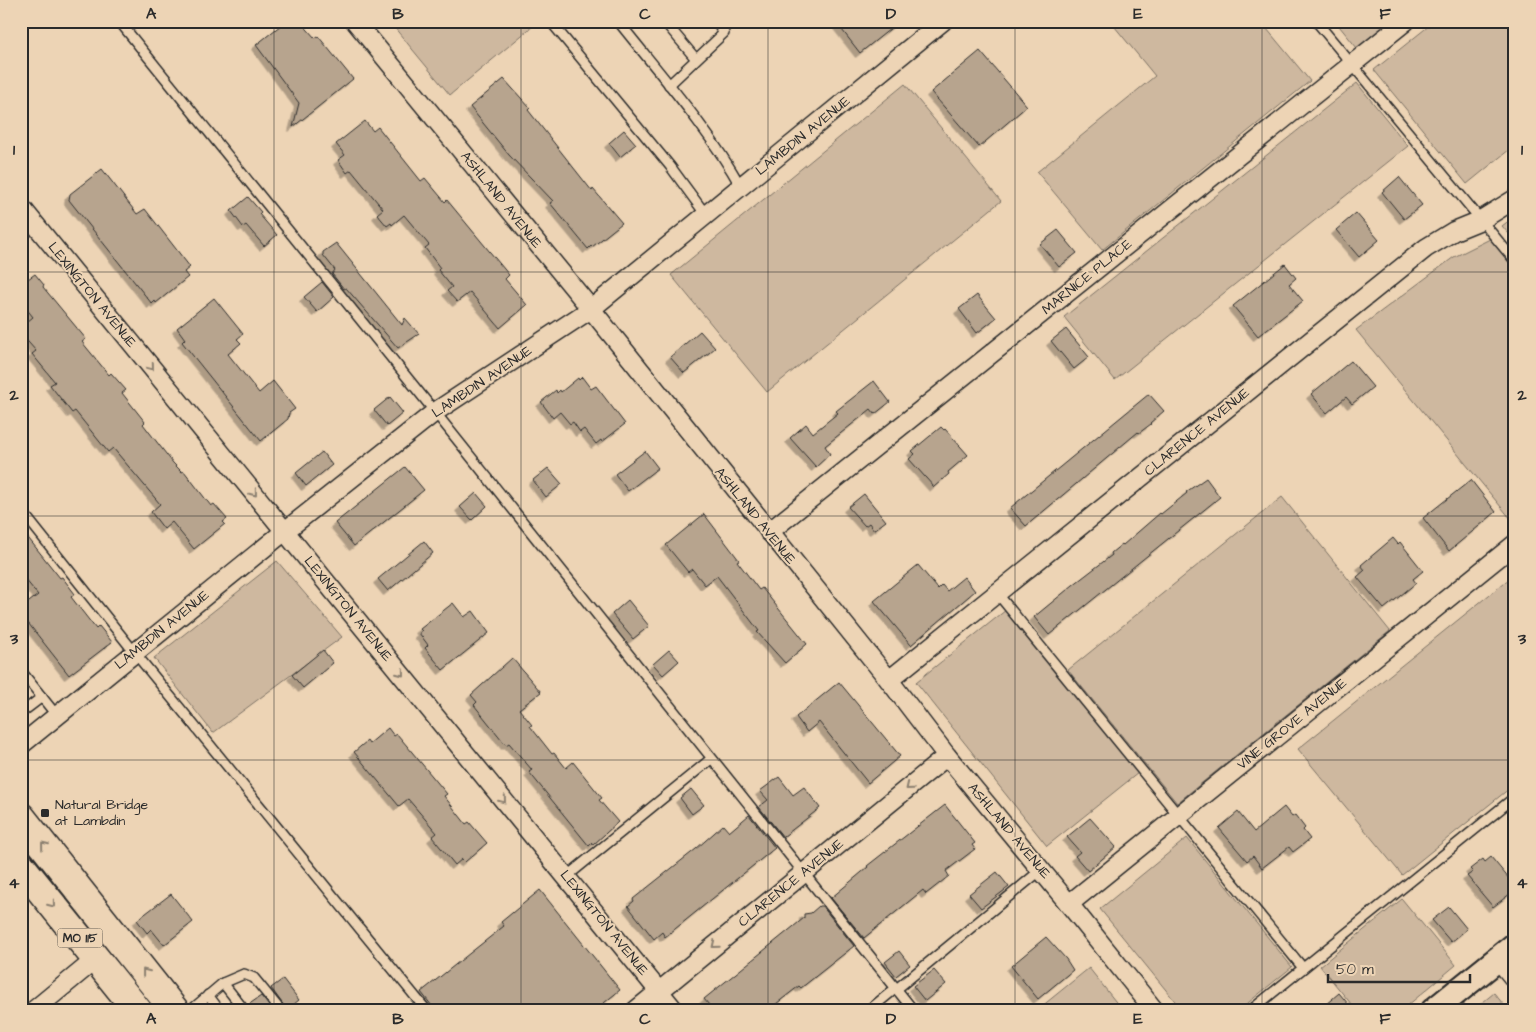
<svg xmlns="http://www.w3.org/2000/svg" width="1536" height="1032" font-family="'Architects Daughter',sans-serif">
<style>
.green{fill:#ceb89f;stroke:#7c7265}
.building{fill:#b7a48e;stroke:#2b2b2b;filter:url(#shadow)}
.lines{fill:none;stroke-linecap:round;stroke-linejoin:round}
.lane-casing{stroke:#2b2b2b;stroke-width:12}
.street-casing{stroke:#2b2b2b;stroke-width:21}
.secondary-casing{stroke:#2b2b2b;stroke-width:28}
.primary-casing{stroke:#2b2b2b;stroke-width:31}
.lane{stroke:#edd4b5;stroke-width:9}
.street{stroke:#edd4b5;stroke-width:18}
.secondary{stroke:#edd4b5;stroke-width:24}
.primary{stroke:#edd4b5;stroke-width:28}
.oneway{stroke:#8c8070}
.grid{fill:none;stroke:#2b2b2b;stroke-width:1;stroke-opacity:0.55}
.poi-dot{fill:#2b2b2b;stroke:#edd4b5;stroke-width:2}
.labels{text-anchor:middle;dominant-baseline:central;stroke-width:4;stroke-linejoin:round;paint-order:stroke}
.shield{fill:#edd4b5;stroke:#655e54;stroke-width:1}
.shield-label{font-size:12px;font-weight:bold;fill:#2b2b2b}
.street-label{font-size:14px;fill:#2b2b2b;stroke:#edd4b5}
.poi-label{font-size:14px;fill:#2b2b2b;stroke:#edd4b5;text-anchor:start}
.neatline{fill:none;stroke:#2b2b2b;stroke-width:2}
.grid-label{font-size:16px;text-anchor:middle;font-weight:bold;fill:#2b2b2b}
</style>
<defs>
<filter id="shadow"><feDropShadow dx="-4.5" dy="4.5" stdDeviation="0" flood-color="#0004"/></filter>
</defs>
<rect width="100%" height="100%" fill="#edd4b5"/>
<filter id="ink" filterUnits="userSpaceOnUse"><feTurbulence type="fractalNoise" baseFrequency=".02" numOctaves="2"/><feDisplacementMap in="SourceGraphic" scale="10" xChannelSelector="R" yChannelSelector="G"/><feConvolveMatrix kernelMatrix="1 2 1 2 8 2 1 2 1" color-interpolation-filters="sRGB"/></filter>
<g filter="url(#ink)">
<!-- green -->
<g class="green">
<path d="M389,21H539L450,95Z"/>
<path d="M1110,21H1277L1267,29L1310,81L1102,250L1037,172L1155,76Z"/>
<path d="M1335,21H1390L1357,48Z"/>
<path d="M1435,21H1512L1515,25V145L1467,184L1374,70Z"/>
<path d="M1357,83L1408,146L1115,380L1064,317Z"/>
<path d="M905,84L1001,201L767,392L671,275Z"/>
<path d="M1515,216V241L1502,226Z"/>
<path d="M1492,238L1515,267V524L1356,330L1454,257Z"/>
<path d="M1282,497L1390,631L1177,803L1068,670Z"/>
<path d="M277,561L342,637L213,733L154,658Z"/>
<path d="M1515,574V784L1402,875L1298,749Z"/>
<path d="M1006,610L1138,773L1047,846L916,682Z"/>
<path d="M1187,838L1292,967L1238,1011H1183L1100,909Z"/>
<path d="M1402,899L1456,965L1401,1011H1357L1320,966Z"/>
<path d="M1089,968L1123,1011H1036Z"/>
<path d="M1494,993L1509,1011H1472Z"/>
</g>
<!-- building -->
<g class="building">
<path d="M286,21H300L315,38L318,36L353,79L293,127L299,103L256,45Z"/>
<path d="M835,21H900L860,53Z"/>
<path d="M980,51L1027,106L979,147L931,92Z"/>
<path d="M504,79L530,108L528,110L592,191L593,189L622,223L592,247L591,246L588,249L550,203L553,201L509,155L470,107Z"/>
<path d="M365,121L373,131L378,127L421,181L425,178L445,202L447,200L509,275L505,279L527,305L500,328L470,292L457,302L447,291L452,287L438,270L440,268L425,248L429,245L404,215L392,225L391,223L387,226L377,214L383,209L351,170L347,173L338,160L345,155L336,144Z"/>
<path d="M624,130L636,144L620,157L609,143Z"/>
<path d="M102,169L137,214L145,209L190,267L184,272L188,277L156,303L155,301L152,304L69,200L70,194Z"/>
<path d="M1399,177L1422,205L1404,219L1382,192Z"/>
<path d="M248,197L261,212L259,214L277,235L264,246L246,225L243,227L231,211Z"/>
<path d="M1356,213L1379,240L1359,257L1336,230Z"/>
<path d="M1058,230L1077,253L1059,267L1040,244Z"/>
<path d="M336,243L402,325L405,318L419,334L398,348L346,288L344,289L332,274L335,270L323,255V252Z"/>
<path d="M1285,264L1296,278L1289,284L1303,301L1258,336L1233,306Z"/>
<path d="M35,274L44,285L43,287L86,339L82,342L109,375L111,373L126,390L122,393L145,422L143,424L173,463L182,472L184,471L211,506L214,504L227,519L223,522L225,524L194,549L172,522L164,529L151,512L160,504L113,448L108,452L75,411L72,413L50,385L55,382L32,354L36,351L21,334V327L33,317L21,302V284Z"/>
<path d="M322,282L334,297L317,312L304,297Z"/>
<path d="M977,295L996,318L977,333L959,309Z"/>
<path d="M214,298L243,334L237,339L241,343L228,354L259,393L273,381L295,409L289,413L288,419L261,441L182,342L185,339L177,328Z"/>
<path d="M1066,329L1089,357L1074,369L1051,341Z"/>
<path d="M700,331L715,348L684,373L670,357Z"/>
<path d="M1351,361L1373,387L1352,404L1346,397L1327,413L1311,394Z"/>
<path d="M582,377L591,389L596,386L625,424L602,442L601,440L596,444L584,429L580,432L573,422L570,424L560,412L553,418L541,402L556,390L557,393L560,390L561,392L578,378L579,380Z"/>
<path d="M874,381L890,402L875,414L871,409L825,446L830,454L816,467L790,438L806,424L813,433L838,413L836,411Z"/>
<path d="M1149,394L1164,411L1150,423L1151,424L1139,433L1138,432L1026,526L1010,508Z"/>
<path d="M390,397L403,413L387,426L374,410Z"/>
<path d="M941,427L944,430L945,429L968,455L948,472L949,474L934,487L909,459L915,454L912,451Z"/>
<path d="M645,451L658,468L628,491L615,474Z"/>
<path d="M322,452L332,465L306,486L296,473Z"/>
<path d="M405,467L424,490L354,546L335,523Z"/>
<path d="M548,468L562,484L546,497L533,480Z"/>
<path d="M1206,478L1220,497L1049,635L1034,617L1073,585L1112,555L1111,553L1122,544L1123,545L1160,513L1161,514L1187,493L1186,492Z"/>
<path d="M1471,480L1496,512L1449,551L1423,518Z"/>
<path d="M476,493L487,506L472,520L460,507Z"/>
<path d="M864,494L886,521L874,530L869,523L865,526L848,507Z"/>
<path d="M704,514L739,560L737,561L759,590L762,588L807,644L785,663L757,632L759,631L717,576L705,585L692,569L688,572L666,545Z"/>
<path d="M21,529L60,578L62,577L75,594L71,597L96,629L99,626L112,642L69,675L21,614V608L38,595L21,574Z"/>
<path d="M1393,538L1398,544L1400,542L1423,571L1413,579L1416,583L1384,609L1357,577L1365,570L1361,565Z"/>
<path d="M424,541L433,553L388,591L378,579Z"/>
<path d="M918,565L938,589L942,585L947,591L964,577L975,591L911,645L874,601Z"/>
<path d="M628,600L649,626L633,639L612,614Z"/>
<path d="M453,603L464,617L473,611L489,633L443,670L425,648L428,645L419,633L422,631L420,629Z"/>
<path d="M323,650L333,663L303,688L292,675Z"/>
<path d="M669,650L679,661L663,675L653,664Z"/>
<path d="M512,658L541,692L519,709L532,725L530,726L552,754L554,753L566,768L573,762L602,798L599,800L618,822L593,845L592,843L589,846L529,772L532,770L509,743L506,745L474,705L477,702L471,695Z"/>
<path d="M839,682L900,756L868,783L819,722L807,732L796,717Z"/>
<path d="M388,728L394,736L397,734L447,794L444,796L466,824L469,822L487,843L465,862L462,859L455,865L432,837L437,833L408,799L399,806L354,752L367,741L369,744Z"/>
<path d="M779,777L793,795L804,787L820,808L783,837L759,807L768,800L760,791Z"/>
<path d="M691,789L704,805L692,814L680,798Z"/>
<path d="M945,805L975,843L972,845L975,849L946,871L949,876L926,894L923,890L864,938L831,898L868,867L867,866Z"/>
<path d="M1284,807L1292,817L1295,815L1305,828L1303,830L1310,839L1293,852L1289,847L1262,868L1253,856L1247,861L1219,828L1238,812L1254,832Z"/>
<path d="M749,815L775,848L675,929L665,937L662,932L654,939L628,906L634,901L633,899L696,849L723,825L729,832Z"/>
<path d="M1090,818L1116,847L1088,871L1075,856L1080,852L1067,837Z"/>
<path d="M1491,857L1515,886V890L1493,907L1467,876L1473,872L1470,869L1483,859L1485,862Z"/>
<path d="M997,872L1009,887L981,908L969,894Z"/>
<path d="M540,890L620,990L594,1011H436L421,992L504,926L501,922Z"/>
<path d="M171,894L193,922L164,945L151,929L147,933L137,920Z"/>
<path d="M819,906H822L854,946L801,988L799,986L767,1011H714L704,999L804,918V914L811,913Z"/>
<path d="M1449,907L1467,929L1451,942L1432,920Z"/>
<path d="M1046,937L1066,959L1073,970L1038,999L1011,966Z"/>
<path d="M899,951L910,965L896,976L885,962Z"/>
<path d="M934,970L946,984L925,1001L913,986Z"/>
<path d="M283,979L299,1000L287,1010L271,988Z"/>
<path d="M1339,993L1354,1011H1318Z"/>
<path d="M261,996L273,1011H251L248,1005Z"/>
</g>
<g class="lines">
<!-- lane casing -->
<g class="lane-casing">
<g id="lane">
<path d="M119,21L435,412L914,1011"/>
<path d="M618,21C659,73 709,129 741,187"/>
<path d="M664,21L696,59"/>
<path d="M1316,21L1515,261"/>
<path d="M551,22L670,166L706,215"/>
<path d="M669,85L724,33L715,21"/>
<path d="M21,510L135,653L427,1011"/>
<path d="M997,593L1303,968"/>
<path d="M21,671L57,716"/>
<path d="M21,713L42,697"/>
<path d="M566,877L711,759"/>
<path d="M223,983L245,1011"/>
<path d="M208,995L220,1011"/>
<path d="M190,1011L223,983L244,974L254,978L281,1011"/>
<path d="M868,1011L896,988L899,987L1041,870"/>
<path d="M1250,1011L1515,797"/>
</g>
</g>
<!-- street casing -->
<g class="street-casing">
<g id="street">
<path d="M355,21L591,309L889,680L947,756L1069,904L1155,1011"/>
<path d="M21,207L675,1011"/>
<path d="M769,532L1406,21"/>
<path d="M889,680L1426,248L1454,231L1481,220L1515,199"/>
<path d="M21,745L285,531L435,412L591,309L943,21"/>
<path d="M1069,904L1515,544"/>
<path d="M1498,959L1515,980"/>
<path d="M33,1011L96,959"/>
<path d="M635,1011L947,756"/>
</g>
</g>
<!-- secondary casing -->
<g class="secondary-casing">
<path id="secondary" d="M1433,1011L1515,945"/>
</g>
<!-- primary casing -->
<g class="primary-casing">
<g id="primary">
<path d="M21,817L175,1011"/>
<path d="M21,866L138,1011"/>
</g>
</g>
<!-- lane -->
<use href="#lane" class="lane"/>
<!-- street -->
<use href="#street" class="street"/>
<!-- secondary -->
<use href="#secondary" class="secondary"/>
<!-- primary -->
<use href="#primary" class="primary"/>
</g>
<!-- one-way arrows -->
<defs><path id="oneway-chevron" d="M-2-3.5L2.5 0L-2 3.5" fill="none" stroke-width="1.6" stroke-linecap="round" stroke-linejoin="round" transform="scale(1.25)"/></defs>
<g class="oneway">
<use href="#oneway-chevron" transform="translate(151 367) rotate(51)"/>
<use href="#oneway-chevron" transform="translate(254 493) rotate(51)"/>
<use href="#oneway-chevron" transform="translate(401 673) rotate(51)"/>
<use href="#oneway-chevron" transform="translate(909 787) rotate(141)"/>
<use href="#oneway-chevron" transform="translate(503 800) rotate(51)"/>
<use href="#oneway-chevron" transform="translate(44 845) rotate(-129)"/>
<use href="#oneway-chevron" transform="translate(52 904) rotate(51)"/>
<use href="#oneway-chevron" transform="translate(715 945) rotate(141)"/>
<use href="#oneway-chevron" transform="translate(145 972) rotate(-128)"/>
</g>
</g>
<!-- grid -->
<path class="grid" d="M274,21V1011M521,21V1011M768,21V1011M1015,21V1011M1262,21V1011M21,272H1515M21,516H1515M21,760H1515"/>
<!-- markers -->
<rect class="poi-dot" x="40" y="808" width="10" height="10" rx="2.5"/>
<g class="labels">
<!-- shield labels -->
<rect class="shield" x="57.5" y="928.5" width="45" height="19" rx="4"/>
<g class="shield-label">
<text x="80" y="938">MO 115</text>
</g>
<!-- street labels -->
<g class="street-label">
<text transform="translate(803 136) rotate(-39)">LAMBDIN AVENUE</text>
<text transform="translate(501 200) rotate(51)">ASHLAND AVENUE</text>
<text transform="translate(1087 277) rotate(-39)">MARNICE PLACE</text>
<text transform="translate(92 295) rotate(51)">LEXINGTON AVENUE</text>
<text transform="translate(482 382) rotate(-34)">LAMBDIN AVENUE</text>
<text transform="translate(1197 432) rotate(-39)">CLARENCE AVENUE</text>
<text transform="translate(755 516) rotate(51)">ASHLAND AVENUE</text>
<text transform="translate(348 609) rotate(51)">LEXINGTON AVENUE</text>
<text transform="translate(162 630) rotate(-39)">LAMBDIN AVENUE</text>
<text transform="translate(1292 724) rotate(-39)">VINE GROVE AVENUE</text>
<text transform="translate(1009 831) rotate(50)">ASHLAND AVENUE</text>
<text transform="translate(791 883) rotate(-39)">CLARENCE AVENUE</text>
<text transform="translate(604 923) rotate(51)">LEXINGTON AVENUE</text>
</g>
<!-- poi labels -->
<g class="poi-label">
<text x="55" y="805">Natural Bridge<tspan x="55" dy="16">at Lambdin</tspan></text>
</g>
</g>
<!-- margin -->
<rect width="1536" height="1032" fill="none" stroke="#edd4b5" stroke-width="55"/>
<!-- scale -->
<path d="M1328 974v8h142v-8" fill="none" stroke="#2b2b2b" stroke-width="2.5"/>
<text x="1336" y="974" font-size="15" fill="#2b2b2b" stroke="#edd4b5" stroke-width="4" paint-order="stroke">50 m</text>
<rect x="28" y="28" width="1480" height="976" class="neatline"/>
<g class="grid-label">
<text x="151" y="19">A</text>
<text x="398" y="19">B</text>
<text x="645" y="19">C</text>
<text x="891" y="19">D</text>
<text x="1138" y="19">E</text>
<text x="1385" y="19">F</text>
<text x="14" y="155">1</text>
<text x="1522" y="155">1</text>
<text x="14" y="400">2</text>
<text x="1522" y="400">2</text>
<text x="14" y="644">3</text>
<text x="1522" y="644">3</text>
<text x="14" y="888">4</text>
<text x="1522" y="888">4</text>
<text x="151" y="1024">A</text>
<text x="398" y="1024">B</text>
<text x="645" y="1024">C</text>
<text x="891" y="1024">D</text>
<text x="1138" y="1024">E</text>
<text x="1385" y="1024">F</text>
</g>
</svg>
